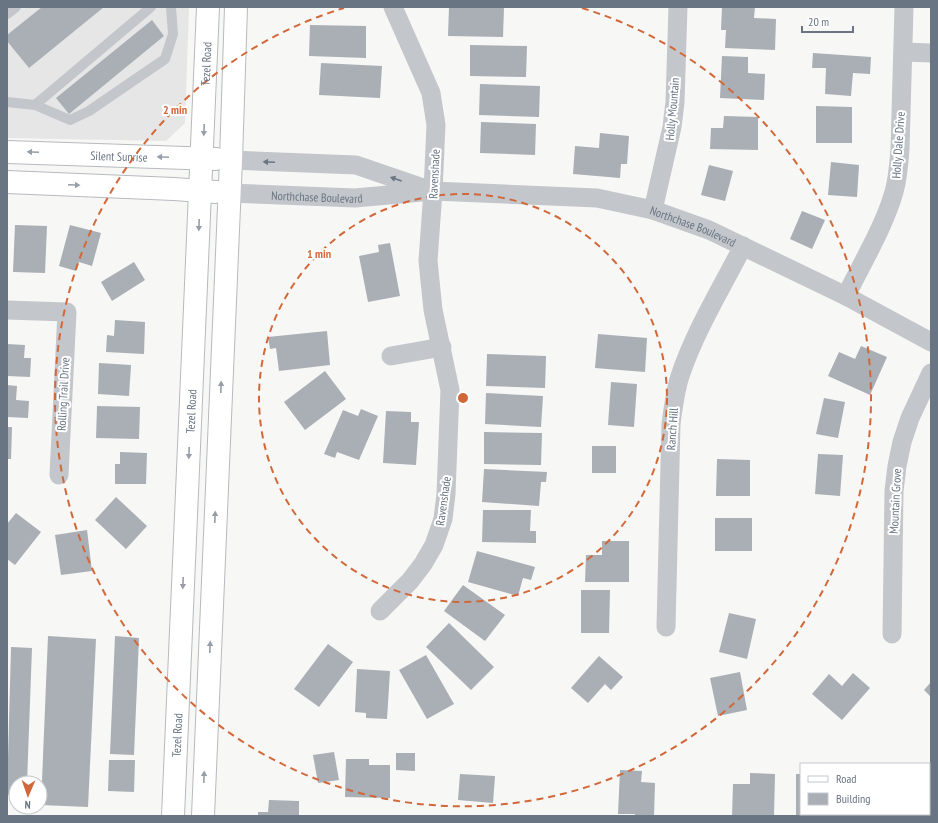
<svg xmlns="http://www.w3.org/2000/svg" width="938" height="823" font-family="'PT Sans Narrow',sans-serif">
<style>
.built{fill:#e5e6e5}
.building{fill:#a9afb5}
.lines{fill:none;stroke-linecap:round;stroke-linejoin:round}
.secondary-casing{stroke:#b6babe;stroke-width:24}
.lane{stroke:#c3c6ca;stroke-width:10}
.street{stroke:#c3c6ca;stroke-width:19}
.secondary{stroke:#fff;stroke-width:22}
.oneway{fill:#969ea8}
.oneway2{fill:#697583}
.ring{fill:none;stroke:#d26839;stroke-width:2;stroke-dasharray:7 5}
.labels{text-anchor:middle;dominant-baseline:central;stroke-width:4;stroke-linejoin:round;paint-order:stroke}
.street-label{font-size:12px;fill:#697583;stroke:#fff}
.centre{fill:#d26839;stroke:#fff;stroke-width:2}
.ring-label{font-size:12px;text-anchor:middle;font-weight:bold;fill:#d26839;stroke:#fff;stroke-width:4;stroke-linejoin:round;paint-order:stroke}
</style>
<rect width="100%" height="100%" fill="#f7f7f5"/>
<!-- built -->
<path class="built" d="M7,7H189L185,123L166,141L7,138Z"/>
<!-- building -->
<g class="building">
<path d="M42,7H104L29,68L7,41V35Z"/>
<path d="M449,7H504L503,37L448,36Z"/>
<path d="M722,7H755L754,18L776,19L775,50L725,48L726,30H721Z"/>
<path d="M152,20L164,36L69,114L56,98Z"/>
<path d="M310,25L366,26V58L309,56Z"/>
<path d="M470,45L527,46L526,77L470,76Z"/>
<path d="M813,53L871,57L870,74L853,73L851,96L825,94L826,68H812Z"/>
<path d="M722,56L748,57V73L765,74L764,100L720,98Z"/>
<path d="M321,63L382,66L380,98L319,95Z"/>
<path d="M480,84L540,86L539,117L479,115Z"/>
<path d="M816,106L852,107V143H816Z"/>
<path d="M724,116L758,117V150L710,149L711,128H723Z"/>
<path d="M481,122L536,124L535,155L480,153Z"/>
<path d="M600,133L629,136L627,164H621L620,178L573,174L575,146L599,148Z"/>
<path d="M831,162L859,165L857,197L828,195Z"/>
<path d="M709,165L733,171L725,201L701,195Z"/>
<path d="M802,211L825,220L812,249L790,239Z"/>
<path d="M15,225L47,226L45,273L13,272Z"/>
<path d="M70,225L101,233L92,266L79,262L76,271L59,266Z"/>
<path d="M390,243L400,296L368,302L359,256L379,252L378,245Z"/>
<path d="M134,262L145,280L112,301L101,282Z"/>
<path d="M115,320L145,322L144,354L106,352L107,335L114,336Z"/>
<path d="M327,331L330,365L279,371L276,348L270,349L268,337Z"/>
<path d="M598,334L647,338L645,372L595,368Z"/>
<path d="M7,344L25,345L24,358H31L30,377L7,376Z"/>
<path d="M861,346L887,357L870,395L828,376L839,352L855,359Z"/>
<path d="M487,354L546,356L545,388L486,386Z"/>
<path d="M99,363L131,365L129,396L98,394Z"/>
<path d="M325,371L346,399L305,430L284,402Z"/>
<path d="M611,382L637,384L634,427L608,425Z"/>
<path d="M7,385L17,386L16,400L29,401L28,418L7,417Z"/>
<path d="M486,393L543,396L541,427L485,424Z"/>
<path d="M824,398L845,402L838,438L816,434Z"/>
<path d="M97,406L140,407L139,439L96,438Z"/>
<path d="M361,409L378,416L359,460L337,452L335,458L324,454L343,410L358,416Z"/>
<path d="M386,411L411,412V422H419L416,465L383,463Z"/>
<path d="M7,427H12L11,459H7Z"/>
<path d="M484,432L542,433L541,465L484,464Z"/>
<rect x="592" y="446" width="24" height="27"/>
<path d="M120,452L147,453L146,484H115V464H120Z"/>
<path d="M818,454L843,455L840,496L815,494Z"/>
<path d="M717,459L750,460V496H716Z"/>
<path d="M484,469L547,472L546,482H541L539,506L482,502Z"/>
<path d="M116,497L147,526L126,549L95,520Z"/>
<path d="M483,510H531L530,531H536V543L482,542Z"/>
<path d="M16,513L41,532L15,565L7,559V524Z"/>
<rect x="715" y="518" width="37" height="33"/>
<path d="M87,530L92,571L61,575L55,535Z"/>
<path d="M602,541H629V582H585L586,555H602Z"/>
<path d="M477,551L535,567L531,580L523,578L518,596L468,582Z"/>
<path d="M463,585L505,615L485,641L444,611Z"/>
<path d="M581,590H610L609,633H581Z"/>
<path d="M729,613L756,619L747,659L719,652Z"/>
<path d="M449,623L494,667L471,690L426,647Z"/>
<path d="M48,636L96,639L88,807L41,805Z"/>
<path d="M115,636L139,638L134,755L110,754Z"/>
<path d="M328,644L353,662L319,707L294,689Z"/>
<path d="M11,647L32,648L27,783H16V795H7Z"/>
<path d="M426,655L454,704L427,719L399,670Z"/>
<path d="M599,656L623,677L611,690L605,684L588,703L571,688Z"/>
<path d="M357,669L390,671L387,719L366,718V713L355,712Z"/>
<path d="M740,672L747,710L718,716L710,678Z"/>
<path d="M853,673L870,688L842,720L812,694L829,674L842,686Z"/>
<path d="M931,682V697L924,690Z"/>
<path d="M334,752L339,780L318,783L313,755Z"/>
<path d="M396,753H415V771L396,770Z"/>
<path d="M346,759H369V765H390V798L345,797Z"/>
<path d="M109,760H135L134,792L108,791Z"/>
<path d="M620,770L642,771L641,782L655,783L654,816H635V814H618Z"/>
<path d="M750,773L775,774L774,816H732L733,784H750Z"/>
<path d="M460,774L495,776L493,803L458,800Z"/>
<path d="M796,774H801V814H824V816H796Z"/>
<path d="M269,800L299,801V816H258V812H268Z"/>
<rect x="840" y="814" width="42" height="2"/>
</g>
<g class="lines">
<!-- secondary casing -->
<g class="secondary-casing">
<g id="secondary">
<path id="s2" d="M7,152L216,159"/>
<path d="M7,182L174,189L216,192"/>
<path id="s3" d="M173,816L208,7"/>
<path d="M203,816L231,160L236,7"/>
</g>
</g>
<!-- lane -->
<g class="lane">
<path d="M7,14L16,7"/>
<path d="M7,102L35,105L151,7"/>
<path d="M35,105L70,120L89,111L165,59L173,34L171,7"/>
</g>
<!-- street -->
<g class="street">
<path d="M903,52L931,53"/>
<path d="M231,160L356,165L426,189"/>
<path id="s1" d="M229,193L355,198L433,191L597,198L653,210L709,230L846,296L931,342"/>
<path d="M653,210L672,127L675,102L678,7"/>
<path d="M846,296C862,263 884,227 894,192C898,178 899,163 900,149L904,7"/>
<path d="M7,310L67,312L59,475"/>
<path d="M391,356L442,347"/>
<path d="M380,611L410,581L423,564L434,545L443,519L446,494L450,390L433,310L428,261L433,191L436,125L431,93L393,7"/>
<path d="M666,627L671,424C673,408 675,392 680,376C695,331 721,289 743,246"/>
<path d="M892,634L894,491L897,466L902,442L910,418L931,373"/>
</g>
<!-- secondary -->
<use href="#secondary" class="secondary"/>
</g>
<!-- one-way arrows -->
<defs><path id="oneway-solid" d="M-6-.8H1V-3.2L6.5 0L1 3.2V.8H-6Z"/></defs>
<g class="oneway">
<use href="#oneway-solid" transform="translate(204 130) rotate(92)"/>
<use href="#oneway-solid" transform="translate(33 152) rotate(-178)"/>
<use href="#oneway-solid" transform="translate(163 157) rotate(-178)"/>
<use href="#oneway-solid" transform="translate(74 185) rotate(2)"/>
<use href="#oneway-solid" transform="translate(199 225) rotate(92)"/>
<use href="#oneway-solid" transform="translate(221 387) rotate(-88)"/>
<use href="#oneway-solid" transform="translate(189 453) rotate(92)"/>
<use href="#oneway-solid" transform="translate(215 517) rotate(-88)"/>
<use href="#oneway-solid" transform="translate(183 583) rotate(92)"/>
<use href="#oneway-solid" transform="translate(210 647) rotate(-88)"/>
<use href="#oneway-solid" transform="translate(204 777) rotate(-88)"/>
</g>
<g class="oneway2">
<use href="#oneway-solid" transform="translate(269 162) rotate(-178)"/>
<use href="#oneway-solid" transform="translate(396 179) rotate(-161)"/>
</g>
<!-- distance rings -->
<g class="ring">
<circle cx="463" cy="398" r="204"/>
<path d="M582 8A408 408 0 1 1 344 8"/>
</g>
<g class="labels">
<!-- street labels -->
<g class="street-label">
<text stroke="none"><textPath href="#s3" startOffset="753">Tezel Road</textPath></text>
<text transform="translate(672 109) rotate(-85)">Holly Mountain</text>
<text transform="translate(898 145) rotate(-86)">Holly Dale Drive</text>
<text stroke="none"><textPath href="#s2" startOffset="112">Silent Sunrise</textPath></text>
<text transform="translate(434 174) rotate(-87)">Ravenshade</text>
<text stroke="none"><textPath href="#s1" startOffset="88">Northchase Boulevard</textPath></text>
<text stroke="none"><textPath href="#s1" startOffset="469">Northchase Boulevard</textPath></text>
<text transform="translate(63 394) rotate(-87)">Rolling Trail Drive</text>
<text stroke="none"><textPath href="#s3" startOffset="405">Tezel Road</textPath></text>
<text transform="translate(672 429) rotate(-86)">Ranch Hill</text>
<text transform="translate(443 501) rotate(-82)">Ravenshade</text>
<text transform="translate(895 501) rotate(-87)">Mountain Grove</text>
<text stroke="none"><textPath href="#s3" startOffset="81">Tezel Road</textPath></text>
</g>
</g>
<circle cx="463" cy="398" r="6" class="centre"/>
<g class="ring-label">
<text x="175" y="114">2 min</text>
<text x="319" y="258">1 min</text>
</g>
<!-- border -->
<rect width="938" height="823" fill="none" stroke="#697583" stroke-width="16"/>
<!-- legend -->
<rect x="800" y="763" width="130" height="52" fill="#ffffff" stroke="#c3c8cd"/>
<rect x="808" y="776" width="20" height="6" fill="#ffffff" stroke="#c3c8cd"/>
<text x="836" y="783" font-size="12" fill="#697583">Road</text>
<rect x="808" y="793" width="20" height="12" fill="#a9afb5" stroke="#c3c8cd"/>
<text x="836" y="803" font-size="12" fill="#697583">Building</text>
<!-- north arrow -->
<g transform="translate(28 795) rotate(182)"><circle r="19" fill="#ffffff" stroke="#c3c8cd"/>
<path d="M0-3L7 15L0 10L-7 15Z" fill="#d26839"/>
<text y="-6" font-size="11" font-weight="bold" text-anchor="middle" fill="#697583">N</text>
</g>
<!-- scale -->
<path d="M802 26v6h51v-6" fill="none" stroke="#697583" stroke-width="2"/>
<text x="808" y="26" font-size="12" fill="#697583" stroke="#ffffff" stroke-width="3" paint-order="stroke">20 m</text>
</svg>
